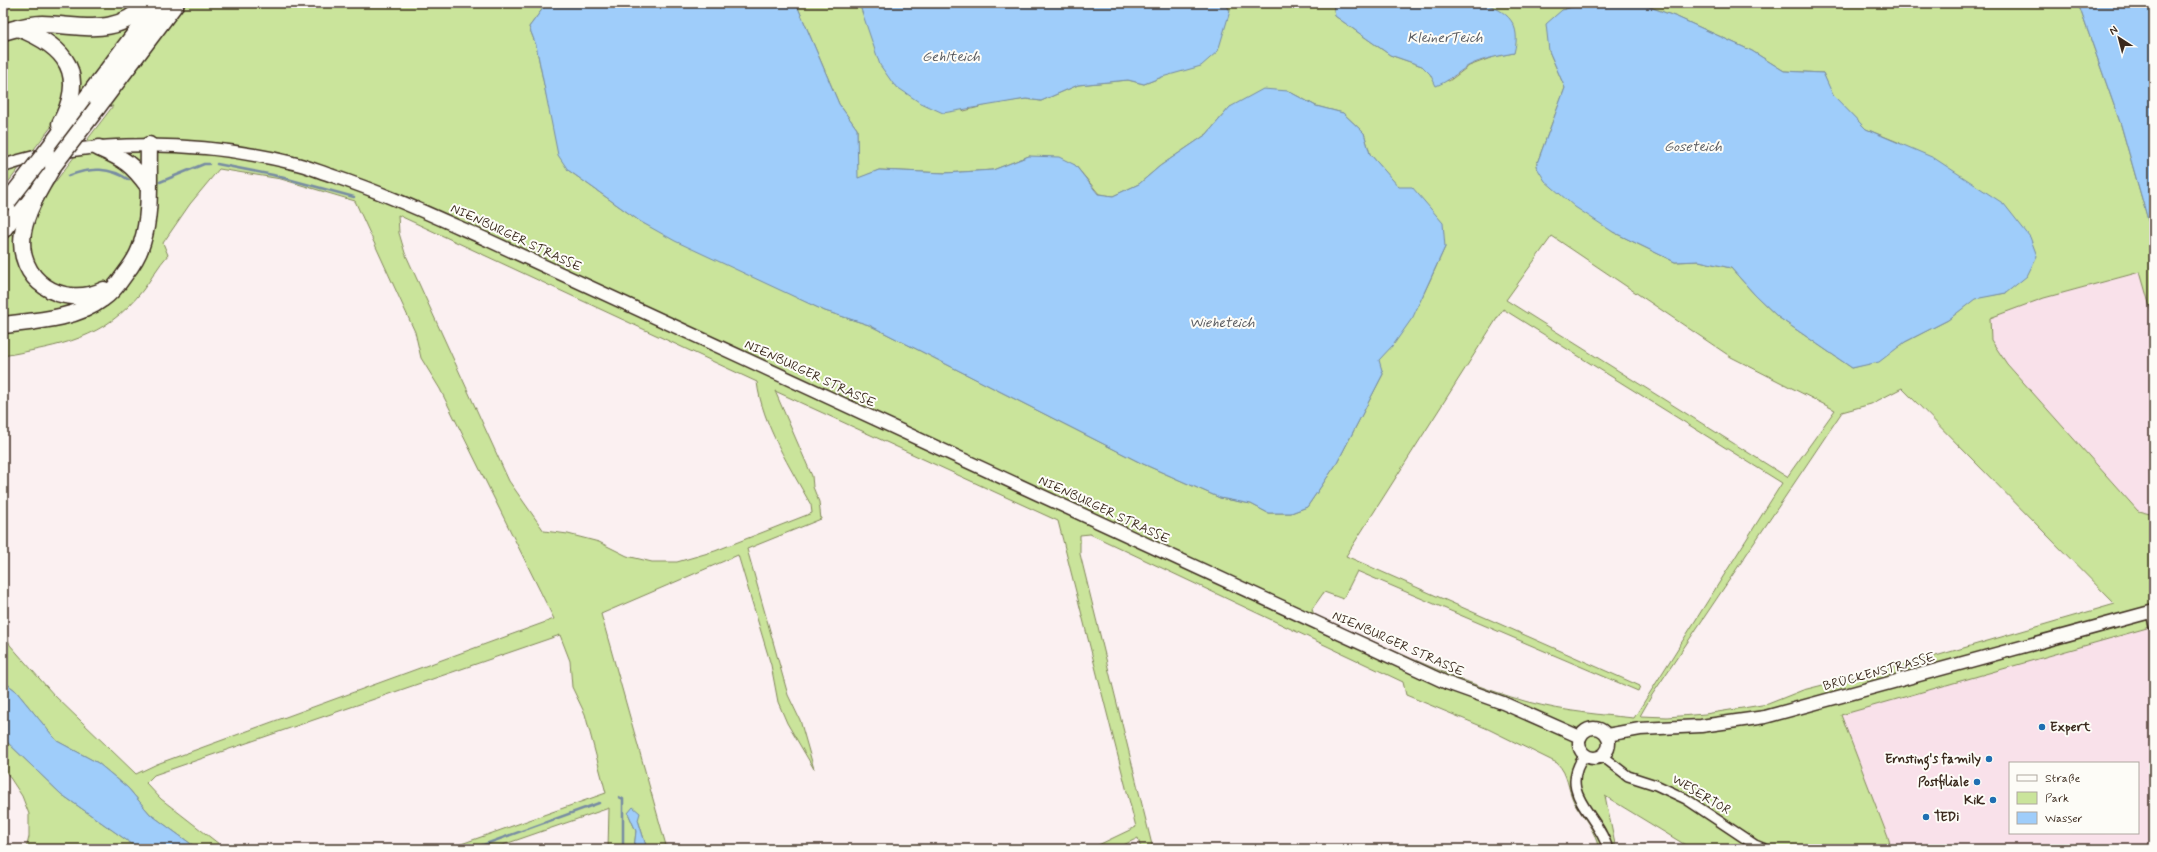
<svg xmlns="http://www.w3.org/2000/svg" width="2157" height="852" font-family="Mynerve,sans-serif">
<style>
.built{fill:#f9e1ea;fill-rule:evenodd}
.green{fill:#cae49b;stroke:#82875c;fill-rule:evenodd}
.water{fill:#9fcdfa;stroke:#778ca2}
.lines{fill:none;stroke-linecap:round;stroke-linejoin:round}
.stream{stroke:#778ca2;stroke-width:2.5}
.minor-casing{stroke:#3b2a1e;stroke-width:12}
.tertiary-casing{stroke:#3b2a1e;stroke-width:15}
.trunk-casing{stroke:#3b2a1e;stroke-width:19}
.minor{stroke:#fdfcf7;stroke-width:9}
.tertiary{stroke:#fdfcf7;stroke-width:12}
.trunk{stroke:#fdfcf7;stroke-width:16}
.trunk-bridge-casing{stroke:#3b2a1e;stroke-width:19;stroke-linecap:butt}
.trunk-bridge{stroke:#fdfcf7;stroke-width:16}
.poi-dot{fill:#1f6fb2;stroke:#fdfcf7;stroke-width:1.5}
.labels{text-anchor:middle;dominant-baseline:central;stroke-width:4;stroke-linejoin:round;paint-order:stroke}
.street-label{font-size:13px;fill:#3b2a1e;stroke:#fdfcf7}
.poi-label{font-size:13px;font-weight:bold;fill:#3b2a1e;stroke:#fdfcf7;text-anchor:end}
.water-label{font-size:14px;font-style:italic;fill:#595b60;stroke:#fdfcf7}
</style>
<rect width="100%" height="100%" fill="#fbf0f1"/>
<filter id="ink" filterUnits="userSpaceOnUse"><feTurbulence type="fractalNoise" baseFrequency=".025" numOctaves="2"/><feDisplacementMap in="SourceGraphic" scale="8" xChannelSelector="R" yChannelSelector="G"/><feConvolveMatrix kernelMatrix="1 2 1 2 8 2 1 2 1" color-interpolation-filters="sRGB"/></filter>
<g filter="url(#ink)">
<!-- built -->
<g class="built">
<path d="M2141,272L2154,321V515L2138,511L2007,364L1991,340L1990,318L2044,298Z"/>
<path d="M2154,626V849H1887L1890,845L1889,840L1841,715ZM2010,763H2138V833H2010Z"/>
</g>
<!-- green -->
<g class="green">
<path d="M3,3H547L529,27L536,45L546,94L568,170L641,222L825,311L869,325L1141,463L1220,498L1251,504L1268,513H1291L1307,507L1337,463L1383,374L1378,360C1412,327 1426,288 1445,247L1399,188L1370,154L1364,133L1343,113L1316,106L1288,91L1230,107L1207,134L1160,166L1139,184L1113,196L1099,194L1075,165L1029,156L993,170L945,173L879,170L857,179V129L839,104L796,3H859L865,18L964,111L991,104L1026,99L1041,101L1078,85L1128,80L1144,84L1162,77L1230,11L1225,3H1333L1335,16L1390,55L1422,66L1430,74L1449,81L1469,66L1493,57L1514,53L1496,8L1482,3H1586L1562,10L1549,51L1565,88L1536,166L1613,232L1675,262L1699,261L1731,268L1755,295L1778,317L1852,368L1879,361L1905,342L1948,320L1975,298L2006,293L1900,143L1866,129L1832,95L1823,73L1784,71L1752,51L1677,17L1639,3H2078L2121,125L2154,241V321L2140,272L2044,298L1990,318L1991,340L2007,364L2138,511L2154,515V626L1841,715L1889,840L1890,845L1887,849H1692L1605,796L1616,849H1599C1593,826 1585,821 1574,802C1567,788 1569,775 1557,763L1488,729L1406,695L1403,682L1090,534L1080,535V554L1153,849H1141L1138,838L1115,849H1090L1136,827L1058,521L775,391L812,476L813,487L819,502L821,519L747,549L788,695L800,720L814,769L787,723L778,702L771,665L738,555L601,614L667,849H647L638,820L628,813L636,831L634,849H608L609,808L491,849H447L606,793L585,714L572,687L570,661L560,635L154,775L146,783L161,799L219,844L223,849H198L150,814L128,788L98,763L57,741L15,690L3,681V626L10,645L54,695L136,774L157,764L554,619L440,389L421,358L415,332L355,201L281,179L219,169L190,204L163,243L168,255C158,266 152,278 143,290C104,340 61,345 3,356V202L46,194L113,106L97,108L55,122L3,189ZM398,215L757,382C762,424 791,469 811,505L812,513L715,551L677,562H652L627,556L599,542L568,534L544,531L509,481L405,253L399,233ZM1552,236L1731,357L1835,410L1787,477L1506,300ZM1503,309L1782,483L1634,718C1592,714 1551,710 1511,697C1444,676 1379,643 1314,615L1312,609L1324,592L1343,599L1357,571L1638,691L1640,686L1346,556ZM1902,388L2115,604L1922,660L1803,690L1768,704L1705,714L1667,717L1640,716L1652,695L1842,412L1871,404Z"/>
<path d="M3,738L61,794L139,849H26L29,837V814L22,796L3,767Z"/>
</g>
<!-- water -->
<g class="water">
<path d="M547,3H796L839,104L857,129L858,178L879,170L945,173L993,170L1029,156L1059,157L1075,165L1098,194L1113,196L1139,184L1160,166L1207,134L1230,107L1263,89L1288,91L1316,106L1343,113L1364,133L1370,154L1399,187H1412L1443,223L1445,247L1413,317L1394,344L1379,360L1383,374L1337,463L1307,507L1291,513H1268L1251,504L1220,498L1141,463L869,325L825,311L675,241L641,222L568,170L558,155L536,45L529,27Z"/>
<path d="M859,3H1225L1230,11L1218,51L1201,66L1162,77L1144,84L1128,80L1078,85L1041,101L1026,99L943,113L919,102L894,85L880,65Z"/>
<path d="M1333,3H1482C1508,11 1522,24 1514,53C1499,56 1481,59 1468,66C1457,73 1449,81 1436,86L1430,74L1422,66L1390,55L1335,16Z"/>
<path d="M1586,3H1639L1677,17L1752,51L1784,71L1823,73L1833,95L1866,129L1934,158L2004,204L2030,237L2037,256L2027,276L2006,293L1975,299L1948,320L1905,342L1879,362L1852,368L1778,317L1755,295L1731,268L1699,261L1675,262L1613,232L1575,207L1545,181L1536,166L1565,88L1549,51L1546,24L1562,10Z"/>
<path d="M2078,3H2154V241L2121,125Z"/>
<path d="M3,681L15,690L57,741L98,763L128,788L150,814L198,849H139L61,794L3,738Z"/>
<path d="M633,807L640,813L638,820L647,849H634L636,831L628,813Z"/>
</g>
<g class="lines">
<!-- stream -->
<g class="stream">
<path d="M217,164L273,175L354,197"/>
<path d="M68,176C91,167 110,167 129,180"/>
<path d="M160,182L204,164H209"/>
<path d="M619,797L623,799V849"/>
<path d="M472,849L599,803"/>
</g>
<!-- minor casing -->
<g class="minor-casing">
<g id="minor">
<path d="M2151,612L2154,626"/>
<path d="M1585,755C1556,794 1598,813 1608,849"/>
<path d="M1602,756L1628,776L1656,785L1686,799L1755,845L1765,849"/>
</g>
</g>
<!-- tertiary casing -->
<g class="tertiary-casing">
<g id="tertiary">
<path d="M3,166C91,137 204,141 293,163C307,166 320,172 333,176C387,194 438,218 490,241L1447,683L1503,703L1580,737"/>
<circle cx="1594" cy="743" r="15"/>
<path d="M1607,735L1640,729L1701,726L1765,717L2154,611"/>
</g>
</g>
<!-- trunk casing -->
<g class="trunk-casing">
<g id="trunk">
<path d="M18,28C67,47 87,74 60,124"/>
<path d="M3,32C15,29 29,24 42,24C84,25 115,38 148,3"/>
<path d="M97,108L176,3"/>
<path d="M99,148C124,159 132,164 148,186"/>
<path d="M46,152L158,3"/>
<path d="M53,166C42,186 27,208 23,232C15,280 62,310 104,290"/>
<path d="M3,230L29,196"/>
<path d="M3,325C35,321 76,319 102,299C111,293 119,283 125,274C132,265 139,254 142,243C152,212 148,177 149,145"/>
</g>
</g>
<!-- minor -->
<use href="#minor" class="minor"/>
<!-- tertiary -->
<use href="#tertiary" class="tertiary"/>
<!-- trunk -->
<use href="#trunk" class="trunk"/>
<!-- trunk-bridge casing -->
<g class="trunk-bridge-casing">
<g id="trunk-bridge">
<path d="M53,166L97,108"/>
<path d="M8,201L46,152"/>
</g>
</g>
<!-- trunk-bridge -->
<use href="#trunk-bridge" class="trunk-bridge"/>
</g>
</g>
<!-- markers -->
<g class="poi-dot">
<circle cx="2042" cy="727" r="4"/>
<circle cx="1989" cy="759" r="4"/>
<circle cx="1977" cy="782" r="4"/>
<circle cx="1993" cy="800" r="4"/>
<circle cx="1926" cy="817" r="4"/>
</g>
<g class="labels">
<!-- street labels -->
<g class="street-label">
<text transform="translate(516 238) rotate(25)">NIENBURGER STRASSE</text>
<text transform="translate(810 374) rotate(25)">NIENBURGER STRASSE</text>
<text transform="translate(1104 510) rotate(25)">NIENBURGER STRASSE</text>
<text transform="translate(1398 644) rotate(24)">NIENBURGER STRASSE</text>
<text transform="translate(1879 672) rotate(-15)">BRÜCKENSTRASSE</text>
<text transform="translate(1701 795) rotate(31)">WESERTOR</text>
</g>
<!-- poi labels -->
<g class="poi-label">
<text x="2050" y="727" text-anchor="start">Expert</text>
<text x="1981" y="759">Ernsting's family</text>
<text x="1969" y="782">Postfiliale</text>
<text x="1985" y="800">KiK</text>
<text x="1934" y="817" text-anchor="start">TEDi</text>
</g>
<!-- water labels -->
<g class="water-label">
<text x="1445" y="38">KleinerTeich</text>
<text x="951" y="57">Gehlteich</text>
<text x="1693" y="147">Goseteich</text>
<text x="1222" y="323">Wieheteich</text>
</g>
</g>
<!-- margin -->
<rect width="2157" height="852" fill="none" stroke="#fdfcf7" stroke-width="16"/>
<rect x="8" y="8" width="2141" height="836" fill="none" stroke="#3b2a1e" stroke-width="1.5" filter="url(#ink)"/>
<!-- legend -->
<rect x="2009" y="762" width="130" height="72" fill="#fdfcf7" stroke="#afa8a0"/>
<rect x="2017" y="775" width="20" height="6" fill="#fdfcf7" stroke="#afa8a0"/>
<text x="2045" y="782" font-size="12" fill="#3b2a1e">Straße</text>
<rect x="2017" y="792" width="20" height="12" fill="#cae49b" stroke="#afa8a0"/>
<text x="2045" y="802" font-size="12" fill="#3b2a1e">Park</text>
<rect x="2017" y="812" width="20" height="12" fill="#9fcdfa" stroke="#afa8a0"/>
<text x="2045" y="822" font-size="12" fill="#3b2a1e">Wasser</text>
<!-- north arrow -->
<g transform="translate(2119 38) rotate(324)" stroke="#fdfcf7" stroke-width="3" paint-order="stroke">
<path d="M0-3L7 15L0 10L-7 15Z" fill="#3b2a1e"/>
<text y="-6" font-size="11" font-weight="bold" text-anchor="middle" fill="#3b2a1e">N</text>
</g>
</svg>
